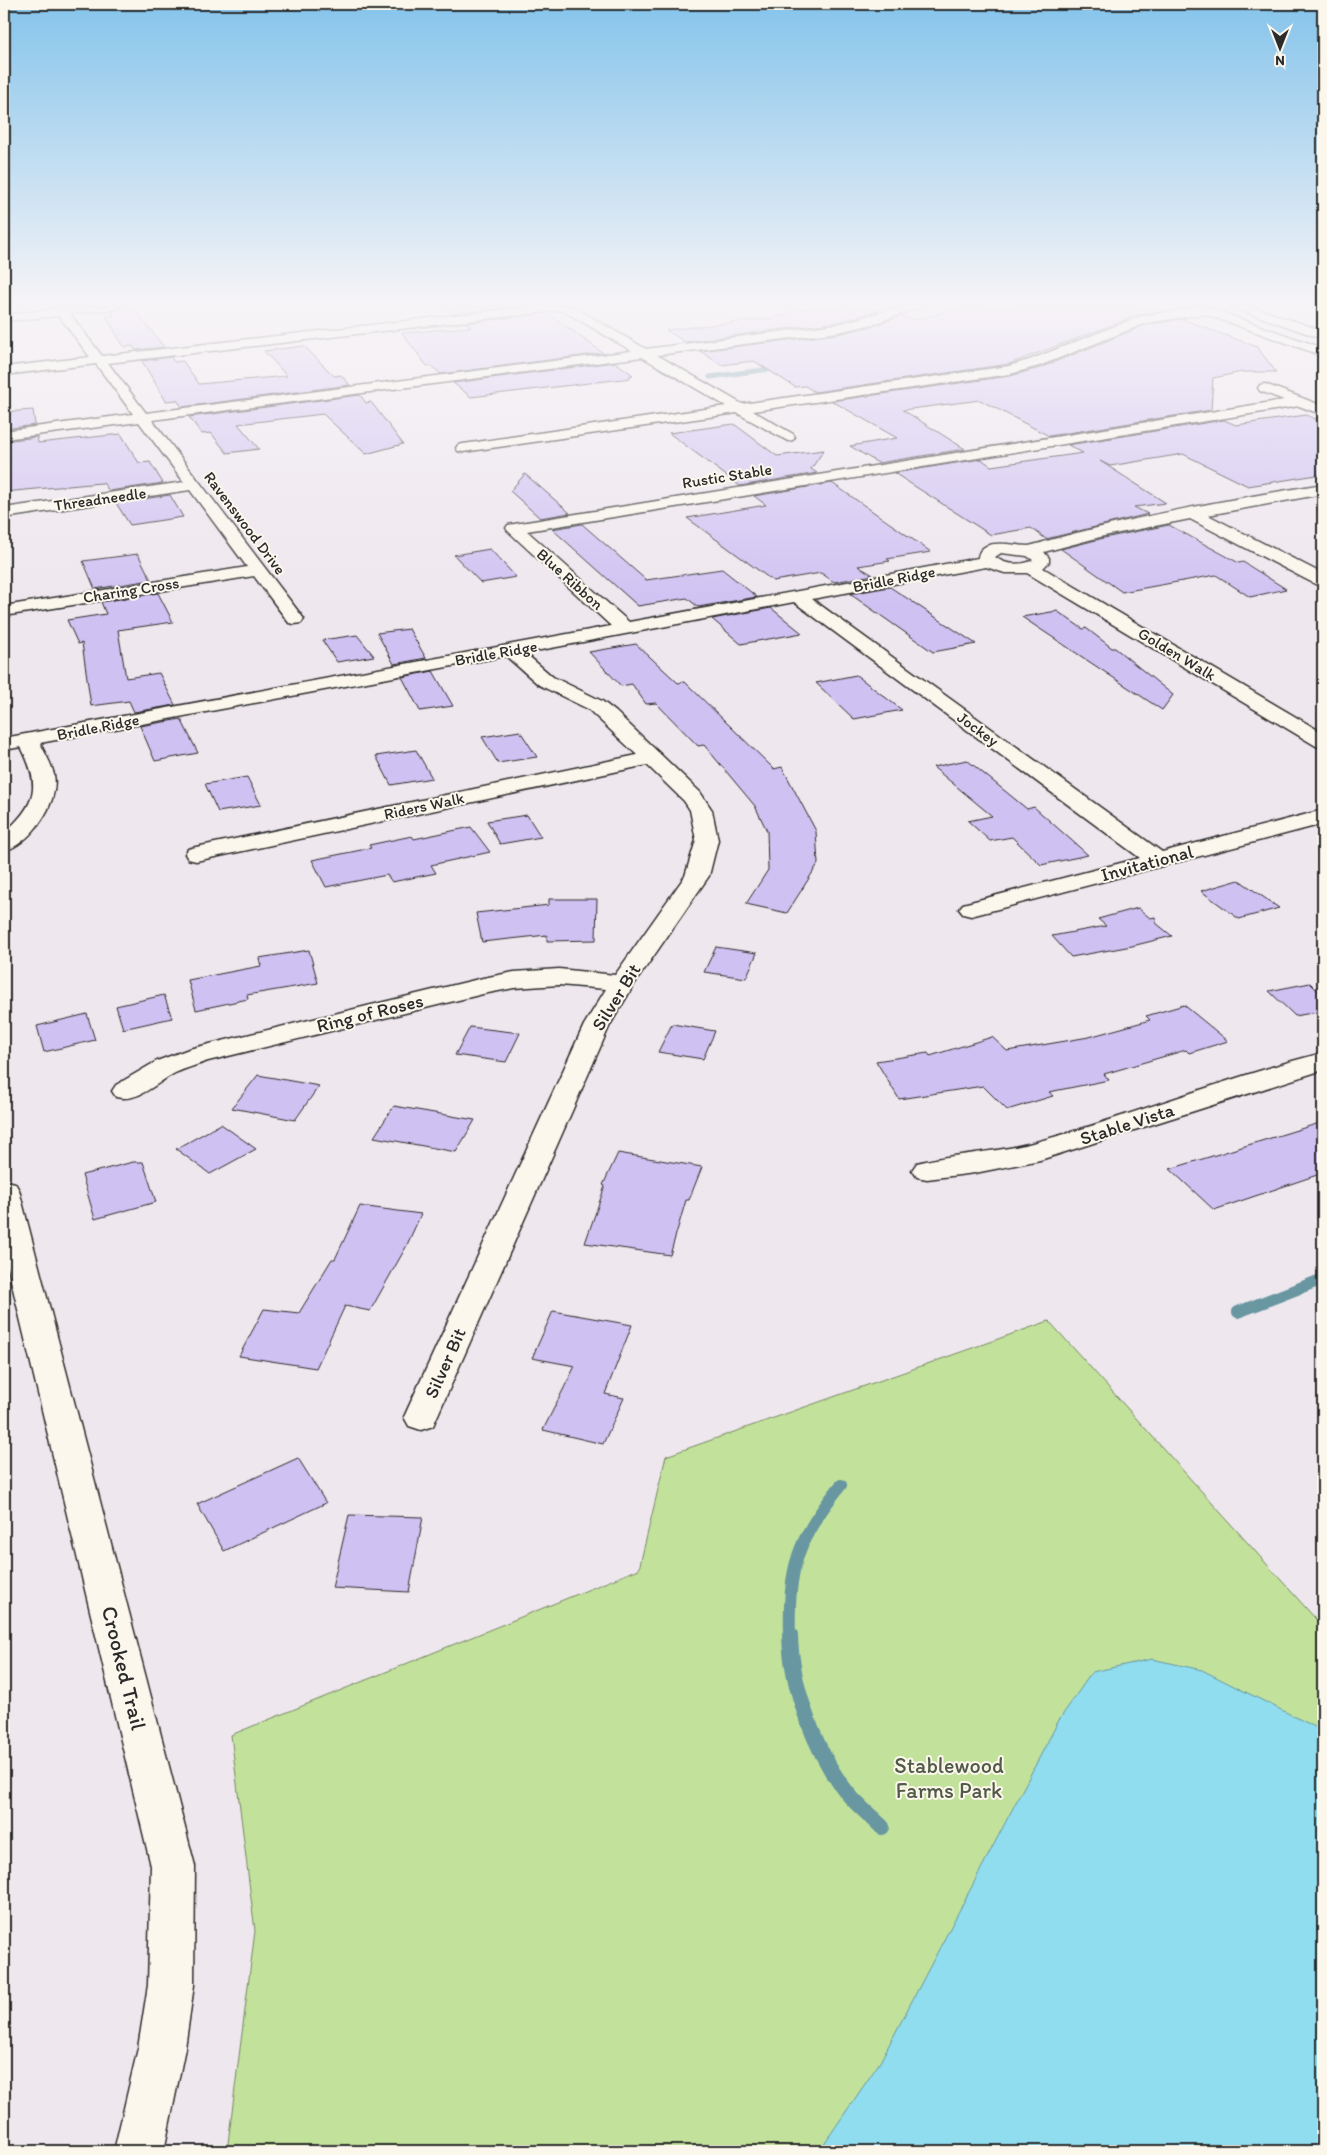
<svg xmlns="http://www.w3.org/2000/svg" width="1327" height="2155" font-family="Itim,sans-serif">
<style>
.green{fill:#c2e29b;stroke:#768663}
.water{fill:#90ddf0;stroke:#6896a1}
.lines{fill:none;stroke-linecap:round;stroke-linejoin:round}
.stream-far2{stroke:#6896a1;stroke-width:5}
.stream-far1{stroke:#6896a1;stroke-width:12}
.stream{stroke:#6896a1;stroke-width:16}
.building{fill:#cfc1f2;stroke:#2b2b2b}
.minor-casing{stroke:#2b2b2b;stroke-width:3}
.tertiary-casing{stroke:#2b2b2b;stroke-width:3}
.minor{fill:#fbf7ec;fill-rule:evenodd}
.tertiary{fill:#fbf7ec;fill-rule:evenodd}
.labels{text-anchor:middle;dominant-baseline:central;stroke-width:4;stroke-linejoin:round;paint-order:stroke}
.far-street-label{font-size:16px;fill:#2b2b2b;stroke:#fbf7ec}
.street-label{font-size:19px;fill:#2b2b2b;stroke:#fbf7ec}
.near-street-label{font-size:22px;fill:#2b2b2b;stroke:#fbf7ec}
.near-park-label{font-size:22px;fill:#515947;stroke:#fbf7ec}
</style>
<rect width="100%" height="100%" fill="#eee7ee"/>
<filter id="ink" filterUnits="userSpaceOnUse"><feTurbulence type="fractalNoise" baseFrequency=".02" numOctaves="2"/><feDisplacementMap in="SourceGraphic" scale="10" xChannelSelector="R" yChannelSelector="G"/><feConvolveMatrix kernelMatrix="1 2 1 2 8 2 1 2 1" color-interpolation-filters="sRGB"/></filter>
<g filter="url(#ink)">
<!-- green -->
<path class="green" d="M1049,1321L1323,1627V2151H227L255,1931L231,1735L639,1569L666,1456Z"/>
<!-- water -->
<path class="water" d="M1152,1659L1202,1670L1323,1731V2138L1313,2151H819L880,2062L1059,1720L1092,1672Z"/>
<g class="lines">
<!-- stream-far2 -->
<path class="stream-far2" d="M710,377L778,368"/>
<!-- stream-far1 -->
<g class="stream-far1">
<path d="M1238,1312L1323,1279"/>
<path d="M790,1637C788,1566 797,1540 841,1485"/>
</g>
<!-- stream -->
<path class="stream" d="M790,1635C791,1687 816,1755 849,1795C859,1807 871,1816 882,1827"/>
</g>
<!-- building -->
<g class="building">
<path d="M123,306H132L164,347L135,350L133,346L124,347L106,316L114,315L112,311Z"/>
<path d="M444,306H519L454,314Z"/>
<path d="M815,306H855L878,311L838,322L685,342L666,330L773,318Z"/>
<path d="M964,306H1149L1162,311L1138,315L1009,364L815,392L805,386L795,387L754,361L721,365L700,351L838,334L873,326L901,316L917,320Z"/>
<path d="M548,313L603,353L441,374L431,366H427L402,333L471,327L466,323Z"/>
<path d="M1182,319L1257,347L1276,372H1242L1213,378L1211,410L1049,436L980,400L903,410L965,449L878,463L850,446L897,438L832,401L1010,376L1040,368L1146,325Z"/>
<path d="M304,346L334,376L341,375L350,385L182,407L177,400L166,401L142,361L171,357L174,362L183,361L199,384L287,376L264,351Z"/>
<path d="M615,362L633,375L629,376L631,378L471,397L453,383Z"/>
<path d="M360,395L366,403L371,402L403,444L366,454L323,414L238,424L259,449L227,453L211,433L202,434L189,417Z"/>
<path d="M33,410L35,425L4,429V412Z"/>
<path d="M1306,415L1323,422V474L1248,486L1183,454L1110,466L1100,461L1166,503L1134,507L1148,514L1046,539L1031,528L991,535L894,473L981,459L991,466L1083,453L1068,445L1224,420L1236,425Z"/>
<path d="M734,424L777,456L824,450L811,469L817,473L740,486L669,433Z"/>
<path d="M121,434L139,463L150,462L163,483L109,491L104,484L101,483L4,492V441L37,437L38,443Z"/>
<path d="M525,474L570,513L540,518L510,491Z"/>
<path d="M832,483L931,552L887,559L890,561L858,566L873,575L834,582L821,573L773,581L687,518L766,505L754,496Z"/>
<path d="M170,495L183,517L130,525L116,503Z"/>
<path d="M582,524L646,580L722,569L757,597L698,607L687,598L638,606L552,529Z"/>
<path d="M1169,525L1239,563L1243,562L1286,589L1250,597L1216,575L1122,592L1061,549L1104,538Z"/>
<path d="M490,549L516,577L481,583L454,555Z"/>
<path d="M138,554L151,580L95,589L83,561Z"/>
<path d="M890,587L976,644L933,652L850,594Z"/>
<path d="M158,593L173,622L118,630L126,678L159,673L175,705L134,712L129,701L91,706L82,643L78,644L67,620L106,614L101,602Z"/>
<path d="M771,608L802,633L741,644L712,619Z"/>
<path d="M1057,611L1083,629L1086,628L1112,648H1115L1173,695L1162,710L1022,617Z"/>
<path d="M409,629L426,658L394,664L377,633Z"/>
<path d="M357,635L374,656L337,662L322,640Z"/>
<path d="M636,644L678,683L685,682L774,769L782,767L816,831L818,864L787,913L746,904L768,870L767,831L755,806L704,745L698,746L656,703L646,704L632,684L621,686L589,652Z"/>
<path d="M433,671L453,706L420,711L402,677Z"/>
<path d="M856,675L902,710L854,719L816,683Z"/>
<path d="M181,719L198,753L155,761L140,726Z"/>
<path d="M520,731L537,757L498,763L482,737Z"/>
<path d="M416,750L432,778L391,785L376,756Z"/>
<path d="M967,760L1027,809L1034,807L1088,855L1041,865L1012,837L990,841L968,821L992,816L933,767Z"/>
<path d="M247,777L261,805L218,812L205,784Z"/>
<path d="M527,815L541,837L500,844L487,821Z"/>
<path d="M471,827L490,852L431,865L436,873L392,882L387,875L326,887L312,860L371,848L369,845L412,836L414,839Z"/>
<path d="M1239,880L1279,908L1239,919L1201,891Z"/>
<path d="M549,899H597L596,940L547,941V935L482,942L476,913L549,905Z"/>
<path d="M1138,908L1150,918L1155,917L1156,923L1172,936L1132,946L1071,957L1052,936L1106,926L1098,919Z"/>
<path d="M716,947L757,953L746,978L704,972Z"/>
<path d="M309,950L318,983L247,995L248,999L196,1010L188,980L261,966L259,958Z"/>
<path d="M1310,983L1323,996V1011L1295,1016L1269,991Z"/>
<path d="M164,995L172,1018L123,1029L116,1006Z"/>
<path d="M1184,1005L1228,1041L1189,1053L1186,1050L1104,1074L1109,1080L1049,1092L1053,1096L1007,1110L983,1086L899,1099L876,1061L928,1053L930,1056L992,1037L1007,1051L1089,1037L1150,1020L1146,1016Z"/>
<path d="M87,1014L95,1040L44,1052L37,1026Z"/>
<path d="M672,1024L715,1031L703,1059L658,1052Z"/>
<path d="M470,1027L520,1033L506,1062L455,1055Z"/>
<path d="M258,1075L319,1086L295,1120L232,1108Z"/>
<path d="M394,1106L475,1120L456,1152L374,1137Z"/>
<path d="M1323,1122V1173L1214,1210L1170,1169Z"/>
<path d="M221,1124L256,1149L210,1174L176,1149Z"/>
<path d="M618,1153L702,1167L689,1200H686L670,1255L585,1243L605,1186L603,1185Z"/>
<path d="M133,1162H143L156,1202L95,1219L82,1175Z"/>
<path d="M360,1206L421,1214L406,1247L370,1311L345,1306L316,1368L239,1356L264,1309L299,1313L332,1259H335Z"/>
<path d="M553,1311L632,1325L605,1394L624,1398L603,1444L543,1430L575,1366L532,1358Z"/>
<path d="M298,1458L326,1503L224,1551L197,1504Z"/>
<path d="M349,1515L423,1517L409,1592L332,1588Z"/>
</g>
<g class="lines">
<!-- minor casing -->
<g class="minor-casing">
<g id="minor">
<path d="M52,306H64L65,308L121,306L115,309L70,314L102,356L535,306H572L646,349L838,324C865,318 892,306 920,306L918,308L873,324L838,332L657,355L742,404L1009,366L1029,360L1139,317L1204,306L1210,310L1204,314L1146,323L1039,366L1010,374L753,411L793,434L795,437L793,440L788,441L737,413L463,452L458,451L456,448L458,445L463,444L726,406L642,357L152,420L301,615L304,619L301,623L295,624L289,623L254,576L4,616V606L247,567L190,490L4,518V508L184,482L139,422L4,439V431L133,414L96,364L4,375V367L90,357L59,316L4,321V315L54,309ZM562,310L632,351L146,413L108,363Z"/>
<path d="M1233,306H1250L1323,331V339L1235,308Z"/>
<path d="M1265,384L1323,406V415L1299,406L527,531L629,622L978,558C980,536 1015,546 1028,546C1036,545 1046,541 1054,539C1142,515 1233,499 1323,484V494L1208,515L1323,574V586L1317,585L1190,519L1104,536L1044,552L1049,558V562L1043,568L1323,733V748L1316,746L1027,573H1005L986,567L812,599L1162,852L1323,810V824L971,916L963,914L959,909L963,904L1140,858L794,602L525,653L553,677L602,701L616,712L700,792L712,810L718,840L709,876L635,983L610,1025L433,1426L421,1430L409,1426L404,1417L584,1025L606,989L559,985L514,988L483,994L208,1061C197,1065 186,1068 175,1073C156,1083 138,1103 116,1097L112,1091L116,1085L157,1061L189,1049L483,978L514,972L559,969L615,975L685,876L696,840L690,810L684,801L647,765L196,861L188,859L185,854L188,849L196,847L637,755L588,709L539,685L506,656L40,743C45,754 52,764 54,775C60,803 30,844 4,851V833C37,804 41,786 21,747L4,750V738L611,626L508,531L506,528L508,525L1284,400L1260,391L1258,388L1260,385ZM1001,553L1027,556L1033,560C1021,566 1005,565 995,557Z"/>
<path d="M1323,1053V1070L1040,1160L975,1173L927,1179L917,1177L912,1170L917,1163C956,1153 997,1153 1036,1142C1133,1116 1226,1077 1323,1053Z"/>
<path d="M4,1180L15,1183L19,1190L195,1866L194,1985L185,2048L164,2151H114L138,2048L148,1985L151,1866L4,1251Z"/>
</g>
</g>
<!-- tertiary casing -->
<g class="tertiary-casing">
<path id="tertiary" d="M1186,306H1203L1323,348V356L1188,308Z"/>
</g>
<!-- minor -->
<use href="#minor" class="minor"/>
<!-- tertiary -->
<use href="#tertiary" class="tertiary"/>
</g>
</g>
<!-- sky -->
<linearGradient id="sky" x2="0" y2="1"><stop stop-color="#85c4eb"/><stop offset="0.5" stop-color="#f7f4f7"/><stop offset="1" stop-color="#f7f4f7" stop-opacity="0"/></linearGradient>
<rect width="1327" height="608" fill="url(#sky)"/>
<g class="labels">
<!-- far-street labels -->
<g class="far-street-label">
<text transform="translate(727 476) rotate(-9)">Rustic Stable</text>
<text transform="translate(100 499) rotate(-8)">Threadneedle</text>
<text transform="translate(245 523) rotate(53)">Ravenswood Drive</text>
<text transform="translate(570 579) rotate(42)">Blue Ribbon</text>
<text transform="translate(894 579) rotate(-11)">Bridle Ridge</text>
<text transform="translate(131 590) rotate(-9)">Charing Cross</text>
<text transform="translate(496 653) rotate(-10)">Bridle Ridge</text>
<text transform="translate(1177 654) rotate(31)">Golden Walk</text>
<text transform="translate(98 727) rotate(-11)">Bridle Ridge</text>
<text transform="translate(978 729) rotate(36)">Jockey</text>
<text transform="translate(424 806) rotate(-12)">Riders Walk</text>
</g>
<!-- street labels -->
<g class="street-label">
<text transform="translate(1147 863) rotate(-15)">Invitational</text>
<text transform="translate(616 997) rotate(-58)">Silver Bit</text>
<text transform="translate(370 1013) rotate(-14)">Ring of Roses</text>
<text transform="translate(1127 1124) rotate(-18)">Stable Vista</text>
<text transform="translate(445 1363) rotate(-66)">Silver Bit</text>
</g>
<!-- near-street labels -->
<g class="near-street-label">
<text transform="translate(124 1668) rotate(76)">Crooked Trail</text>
</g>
<!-- near-park labels -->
<g class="near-park-label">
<text x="949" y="1765">Stablewood<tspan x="949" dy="25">Farms Park</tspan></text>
</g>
</g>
<!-- margin -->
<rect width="1327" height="2155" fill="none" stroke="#fbf7ec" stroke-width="20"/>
<rect x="10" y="10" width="1307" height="2135" fill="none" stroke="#2b2b2b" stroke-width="2" filter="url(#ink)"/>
<!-- north arrow -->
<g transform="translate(1280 48) rotate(180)" stroke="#fbf7ec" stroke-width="4" paint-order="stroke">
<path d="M0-4L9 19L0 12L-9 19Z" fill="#2b2b2b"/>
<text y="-8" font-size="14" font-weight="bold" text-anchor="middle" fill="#2b2b2b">N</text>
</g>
</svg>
